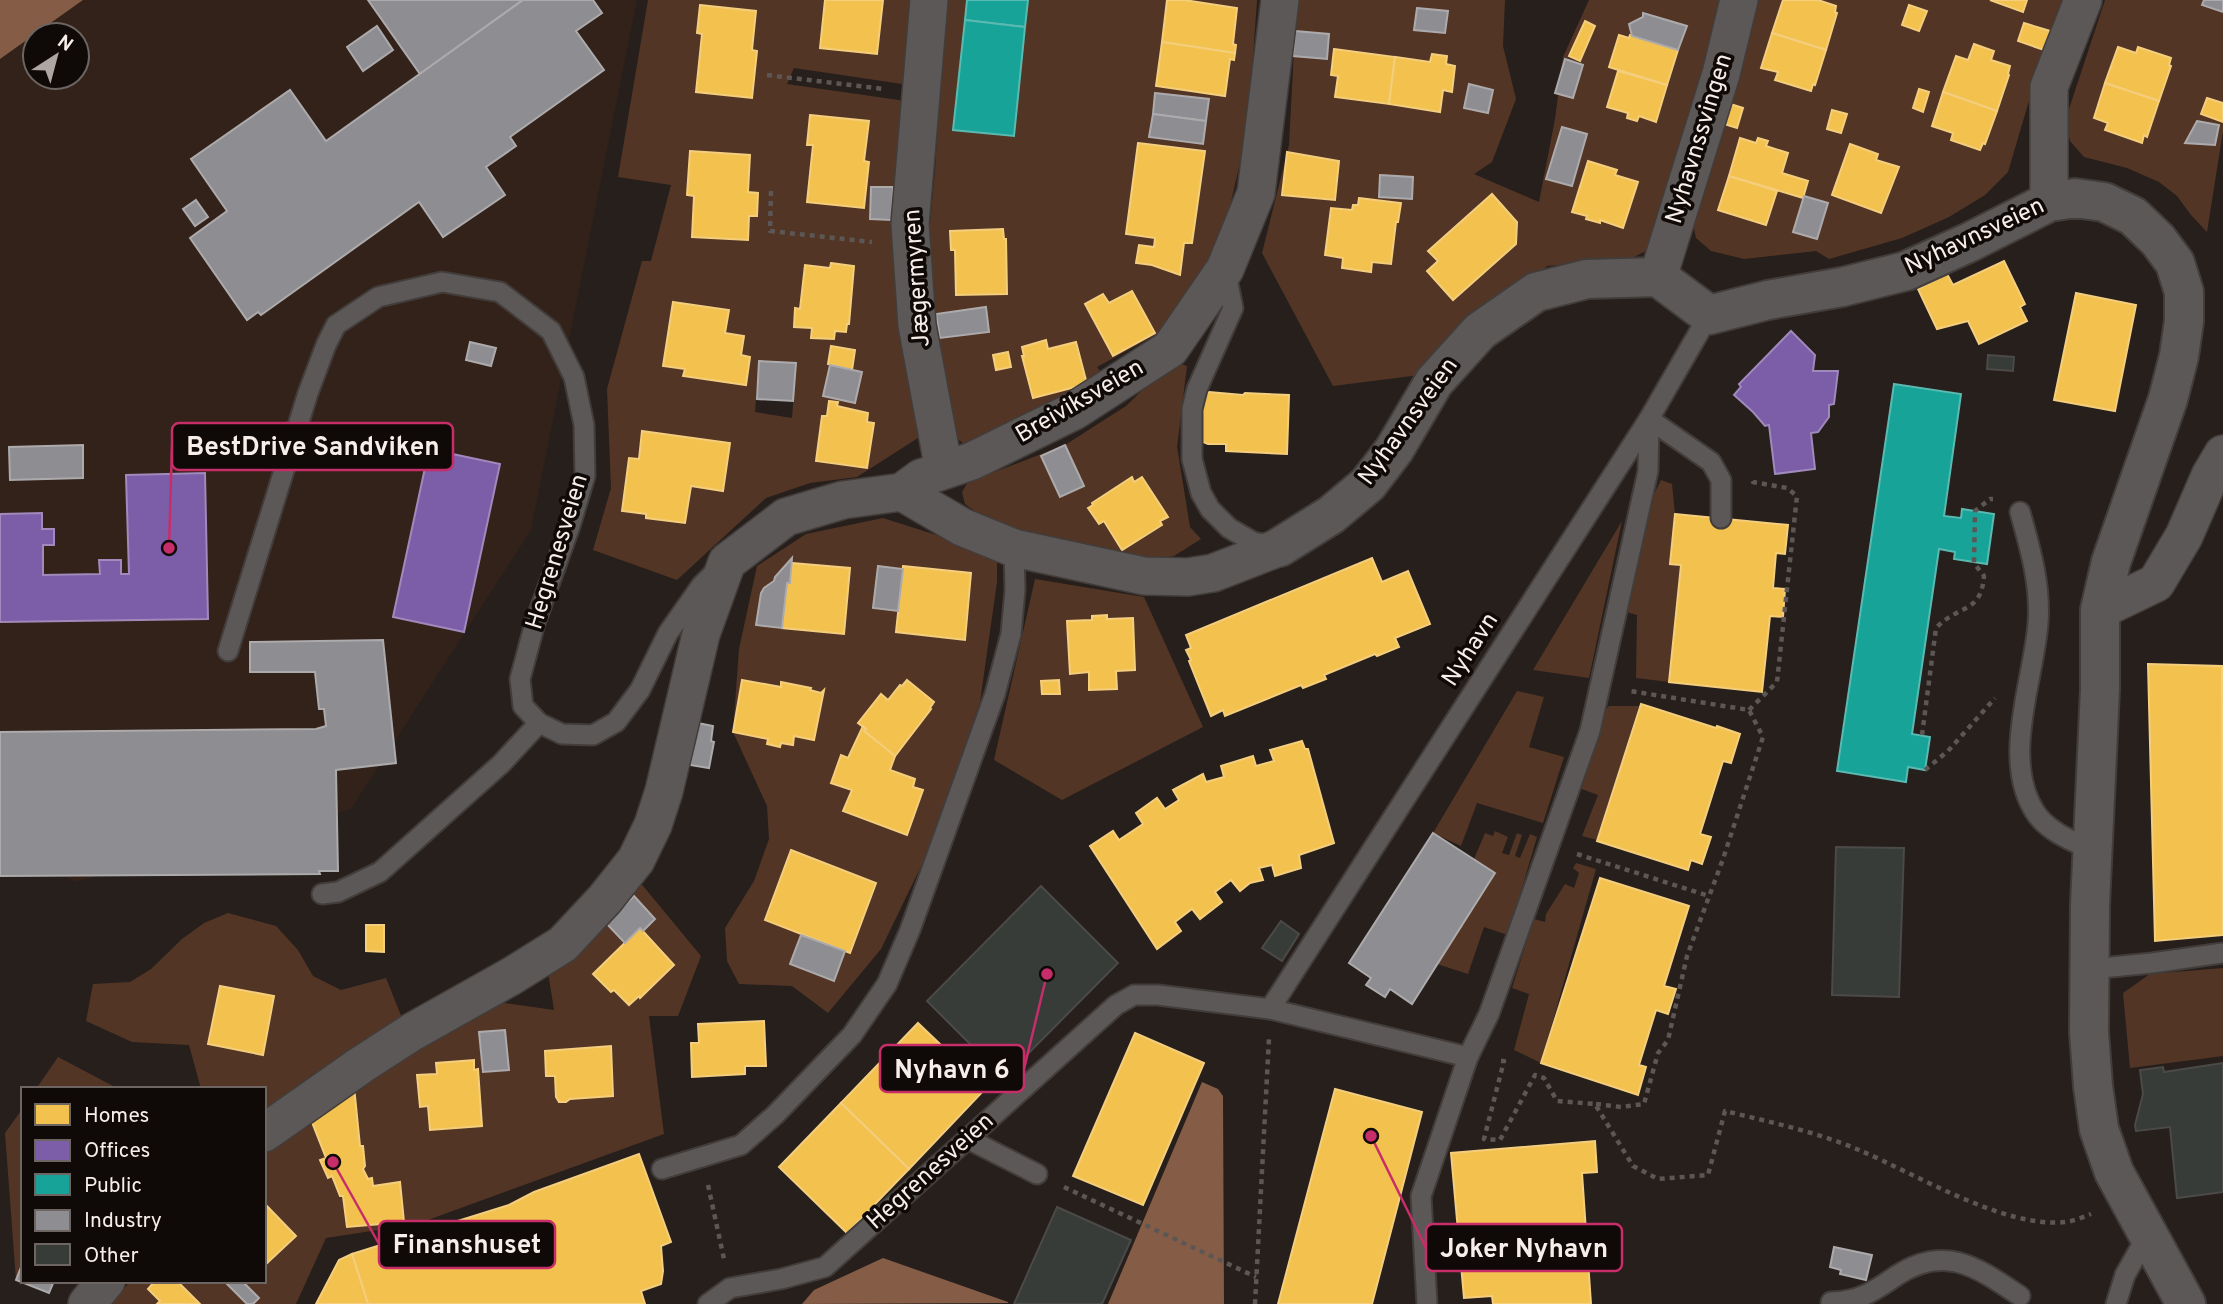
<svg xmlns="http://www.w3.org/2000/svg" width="2223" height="1304" font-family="Overpass,sans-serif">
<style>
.built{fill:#322219;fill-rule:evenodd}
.green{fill:#533525;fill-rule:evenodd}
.water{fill:#855c46}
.homes{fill:#f2c14e;stroke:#f4ce7d;stroke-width:2}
.offices{fill:#7b5ea7;stroke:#a089bb;stroke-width:2}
.public{fill:#17a398;stroke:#5abab1;stroke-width:2}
.industry{fill:#8d8d92;stroke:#adaaac;stroke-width:2}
.building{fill:#373c39;stroke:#4b4a48;stroke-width:2}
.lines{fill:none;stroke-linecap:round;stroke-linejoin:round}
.service-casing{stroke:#423d3a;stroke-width:23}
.minor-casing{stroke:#423d3a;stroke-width:40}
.tertiary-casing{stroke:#423d3a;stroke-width:42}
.path{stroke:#5c5755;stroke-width:4.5;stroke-dasharray:5 5;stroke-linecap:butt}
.service{stroke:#5c5857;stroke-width:19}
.minor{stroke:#5c5857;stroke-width:37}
.tertiary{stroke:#5c5857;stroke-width:38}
.labels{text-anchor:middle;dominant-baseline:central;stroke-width:7;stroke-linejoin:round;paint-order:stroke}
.street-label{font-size:24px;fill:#f7eeea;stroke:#0f0a07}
.leader{fill:none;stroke:#c72d69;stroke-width:2.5}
.callout-dot{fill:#c72d69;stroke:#0f0a07;stroke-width:2.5}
.callout{fill:#0f0a07;stroke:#c72d69;stroke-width:2.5}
.callout-label{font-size:26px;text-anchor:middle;font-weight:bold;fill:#f7eeea}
</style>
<rect width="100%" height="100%" fill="#261f1c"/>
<!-- built -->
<path class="built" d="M83,0H637L531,530L351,809L75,882L63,875L0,856V59ZM35,35H77V77H35Z"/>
<!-- green -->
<g class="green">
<path d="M648,0H918L909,85L794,68L787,84L906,101L926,420L918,438L857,477L810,483L766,498L677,580L593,550L611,488L607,389L642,261H651L671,185L618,177ZM759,361L796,363L792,418L755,412Z"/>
<path d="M946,0H1257L1248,128L1219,254L1161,332L1097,367L1108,381L967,446L952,435L923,300L935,170Z"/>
<path d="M1299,0H1505L1503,46L1516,99L1492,162L1474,174L1539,202L1555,119L1563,57L1589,0H1726L1716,37L1675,159L1648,250L1632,258L1547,266L1520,295L1420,375L1333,386L1262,253L1289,145L1295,31Z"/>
<path d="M1755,0H2063L2044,50L2008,172L1985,195L1949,217L1902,238L1829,259L1816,251L1744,259L1711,251L1696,238L1693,224Z"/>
<path d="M2105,0H2223V131L2207,232L2191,215L2177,196L2159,182L2127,168L2084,157L2070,141L2065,121Z"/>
<path d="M1172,361L1187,366L1177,447L1190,527L1201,539L1174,556L1142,562L1080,543L1020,530L980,515L965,504L962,492L968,482L1065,445L1126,406Z"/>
<path d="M1661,480L1672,484L1675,514L1670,564L1681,565L1669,682L1636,678L1637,615L1626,612L1649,504Z"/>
<path d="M883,518L977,548L997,561V582L980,702L926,856L881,949L828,1013L792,986L739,984L727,961L725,928L754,881L769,839L767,806L733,732L739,649L757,566L806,534Z"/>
<path d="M1622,521L1589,678L1533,670Z"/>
<path d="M1035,579L1144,597L1203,727L1062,800L994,760Z"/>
<path d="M1517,691L1544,697L1529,747L1564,757L1543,823L1477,803L1461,846L1433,833Z"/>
<path d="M1609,706H1639L1597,840L1582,836L1598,795L1576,787L1600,716Z"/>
<path d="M1495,831L1508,837L1502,853L1509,855L1517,833L1522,835L1515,856L1520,858L1530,834L1537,837L1508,935L1484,927L1468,974L1437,964L1495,873L1474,859L1485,833L1493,836Z"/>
<path d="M1576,863L1596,869L1541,1063L1514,1050L1529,994L1512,988L1534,919L1545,922L1546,914L1565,884L1574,888L1579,873L1573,868Z"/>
<path d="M639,881L701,956L678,1016H649L664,1134L417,1224L326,1238L296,1304H109L131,1281H264V1154L286,1134L474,1010L504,1003L554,1010L548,972Z"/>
<path d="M228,913L276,926L298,950L313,976L341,990L386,978L404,1023L264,1117V1089H201L189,1045L132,1042L86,1021L93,984L130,982L151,969L182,939L204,923Z"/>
<path d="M2223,968V1056L2130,1068L2123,993L2150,974Z"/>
<path d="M58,1057L117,1088L118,1089H36Z"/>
<path d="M23,1108V1281H54L49,1293L16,1280L5,1133Z"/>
</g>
<!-- water -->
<g class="water">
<path d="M0,0H83L0,59Z"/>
<path d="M1202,1082L1218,1089L1223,1096L1224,1304H1108Z"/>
<path d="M883,1258L1008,1302V1303L802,1304L814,1290Z"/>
</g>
<!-- homes -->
<g class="homes">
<path d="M825,0H883L877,54L820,48Z"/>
<path d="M1167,0H1184L1237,8L1233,44L1236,45L1235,53L1162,42Z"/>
<path d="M1783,0H1818L1836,6L1835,12L1837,13L1826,50L1772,33Z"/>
<path d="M1990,0H2027L2023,12Z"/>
<path d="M700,5L756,11L752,50L757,51L752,98L696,92L702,34L697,33Z"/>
<path d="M1909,5L1927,11L1919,31L1902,25Z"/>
<path d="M1585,21L1595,26L1580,61L1569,56Z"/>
<path d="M2024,23L2050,31L2044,50L2018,41Z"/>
<path d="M1772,33L1826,50L1815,85L1813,84L1811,91L1775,80L1778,72L1761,68Z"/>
<path d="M1619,35L1629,38L1630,35L1678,50L1667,85L1609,67Z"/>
<path d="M1162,42L1235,53L1234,60L1230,59L1225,96L1156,86Z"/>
<path d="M1974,44L1994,51L1991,60L2010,66L2008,74L2009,75L1997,111L1943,92L1956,56L1968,60Z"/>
<path d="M2118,47L2136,53L2138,47L2171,58L2169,65L2171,66L2159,101L2105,83Z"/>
<path d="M1334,49L1395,57L1389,104L1335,97L1338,76L1331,75Z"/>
<path d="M1432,54L1447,56L1446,64L1455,66L1452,92L1443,90L1440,112L1389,104L1395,57L1430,62Z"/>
<path d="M1618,71L1667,85L1656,122L1639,116L1637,121L1627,118L1628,113L1607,107Z"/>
<path d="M2105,83L2159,101L2147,137L2144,135L2142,143L2105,130L2108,123L2094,118Z"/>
<path d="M1919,89L1929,92L1923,112L1913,108Z"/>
<path d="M1943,92L1997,111L1985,144L1983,143L1980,150L1951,140L1953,133L1932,126Z"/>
<path d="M2207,98L2223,103V122L2201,114Z"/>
<path d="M1724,102L1743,108L1737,128L1718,122Z"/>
<path d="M1832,110L1847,114L1841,133L1827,129Z"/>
<path d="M810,115L869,121L864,161L869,162L864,208L807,202L813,145H807Z"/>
<path d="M1740,138L1756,143L1758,138L1768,141L1766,146L1788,153L1782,173L1808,181L1803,198L1729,176Z"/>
<path d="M1138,143L1205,151L1192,243H1184L1180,275L1152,265L1136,263L1139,245L1154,247L1155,238L1126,234Z"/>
<path d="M1850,144L1878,154L1876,160L1899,167L1881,213L1832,195Z"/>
<path d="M690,151L750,155L748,192L758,193L757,216H749L748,240L692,237L694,196L687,195Z"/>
<path d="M1287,152L1339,161L1335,200L1282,195Z"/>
<path d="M1588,161L1617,170L1615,175L1638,182L1623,228L1600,220V223L1586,219L1587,216L1572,212Z"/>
<path d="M1729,176L1777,191L1766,225L1718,210Z"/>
<path d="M1492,194L1517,222L1516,244L1453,300L1427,271L1438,261L1428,251Z"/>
<path d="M1359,198L1401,203L1398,222H1396L1391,264L1372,262L1371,272L1342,268L1343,258L1325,255L1331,208L1352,210L1353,205H1358Z"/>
<path d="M1003,229L1004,239H1006L1007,294L956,295L955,250H951L950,231Z"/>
<path d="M2004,261L2025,304L2020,307L2027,321L1979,344L1968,321L1937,329L1918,289L1947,274L1953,285Z"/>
<path d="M831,263L854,266L849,324H847L846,332L835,331L834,339L811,338L812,328L794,327L795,308L800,309L805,265L830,268Z"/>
<path d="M1132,291L1155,333L1113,356L1085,304L1103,294L1109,303Z"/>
<path d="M2076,293L2136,305L2115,411L2054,400Z"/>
<path d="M673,302L729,310L725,333L744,336L741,355L750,357L746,385L683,376L685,369L663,366Z"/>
<path d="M1046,340L1048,349L1076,342L1087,384L1033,398L1022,356H1024L1022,347Z"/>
<path d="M831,346L855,350L852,370L828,364Z"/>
<path d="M1008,352L1011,367L996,370L993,355Z"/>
<path d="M1209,392L1243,395L1245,393L1289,395L1287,454L1226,451V444H1208L1201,441L1203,394Z"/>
<path d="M829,401L838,402L837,406L868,413L867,422L874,423L867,468L816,461L822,416H827Z"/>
<path d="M642,431L730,443L723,491L691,486L685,523L646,518V514L622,511L629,458L639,459Z"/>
<path d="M1132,477L1134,482L1142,477L1168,517L1160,521L1162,525L1122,550L1104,521L1099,524L1088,508L1093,505L1092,503Z"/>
<path d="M1675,514L1788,525L1785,554L1776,553L1773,588L1785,589L1783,617L1770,616L1762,692L1669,682L1681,565L1670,564Z"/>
<path d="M1372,558L1382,582L1408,571L1430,624L1395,638L1399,647L1377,656L1375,654L1324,675L1326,679L1303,688L1301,685L1225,716L1223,710L1211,716L1189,661L1191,660L1186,650L1191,648L1186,635Z"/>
<path d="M792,563L850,568L844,634L782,628L787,583H790Z"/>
<path d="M903,566L971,573L965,640L896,632Z"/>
<path d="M1107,615V619L1133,618L1135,670L1116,671L1117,689L1089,690V672L1070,674L1067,621L1092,620V616Z"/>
<path d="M2148,664L2222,666L2223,935L2155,941Z"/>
<path d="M742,680L781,687V682L811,688L810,690L821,693L824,690L814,740L794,736L793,745L781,743L780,747L767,744L768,739L733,732Z"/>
<path d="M907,680L934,702L930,708L931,709L895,756L864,731L866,729L858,723L881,694L888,700L900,685L902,686Z"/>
<path d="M1059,680L1060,694H1042L1041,681Z"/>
<path d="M1641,704L1716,728L1717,726L1740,734L1731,763L1723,761L1700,834L1711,837L1702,864L1691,860L1688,870L1597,841Z"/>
<path d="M863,726L866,729L864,731L895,756L890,770L915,779L913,787L923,790L907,835L843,811L852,790L831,783L841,755L848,758Z"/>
<path d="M1302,741L1305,749H1308L1334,843L1299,855L1301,868L1275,876L1272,865L1259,868L1263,880L1250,883L1240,891L1231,880L1215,892L1222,902L1200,919L1192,909L1175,922L1181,931L1157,949L1090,846L1113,831L1119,840L1143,824L1136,813L1157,798L1165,809L1179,800L1173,790L1203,774L1206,782L1224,777L1221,766L1253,756L1256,766L1274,761L1270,750Z"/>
<path d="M791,850L876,883L850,953L765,920Z"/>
<path d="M1600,878L1689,906L1664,986L1676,989L1668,1014L1656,1010L1639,1065L1646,1067L1638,1095L1541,1063Z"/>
<path d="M366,925H384V952L366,951Z"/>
<path d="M640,928L674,965L640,998L639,996L629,1005L614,990L611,992L593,974Z"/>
<path d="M220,986L274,996L263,1055L208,1044Z"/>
<path d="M764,1021L766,1066H745V1074L692,1077L691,1043H699L698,1024Z"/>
<path d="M918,1023L986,1088L909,1169L841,1103Z"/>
<path d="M1135,1033L1204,1063L1143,1205L1073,1176Z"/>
<path d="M611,1046L613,1096L570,1099L566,1102H559L556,1097L555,1076H546L545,1051Z"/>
<path d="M474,1060V1070L478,1069L482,1126L430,1130L428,1106L420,1107L417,1075L437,1074L436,1063Z"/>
<path d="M354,1086L360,1146H363L365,1166L363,1169L368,1179L372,1178L373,1186L400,1182L404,1222L347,1227L343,1196H340L332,1176L328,1178L320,1160L326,1158L310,1117Z"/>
<path d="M1335,1089L1422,1112L1372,1304H1278Z"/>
<path d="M841,1103L909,1169L847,1233L779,1167Z"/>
<path d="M1595,1141L1597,1172L1582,1173L1591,1304H1493L1492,1296L1464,1298L1451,1153Z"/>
<path d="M639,1154L671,1242L661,1246L663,1271L661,1284L641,1291L645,1304H368L352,1254L509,1205L534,1192Z"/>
<path d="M264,1203L296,1236L264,1266Z"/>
<path d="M352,1254L368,1304H316L339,1260Z"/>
<path d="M155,1281H177L200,1304H157L160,1301L148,1289Z"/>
</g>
<!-- offices -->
<g class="offices">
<path d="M1791,331L1815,355L1813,371H1838L1834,404L1829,405V417L1818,432L1811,433L1815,469L1775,474L1769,425L1765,426L1753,412L1734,395L1741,387L1739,384Z"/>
<path d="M429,449L500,464L464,632L393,617Z"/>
<path d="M205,473L208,619L0,622V514L42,513V529H54V545H43V575L100,574L99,560H121V574H129L126,475Z"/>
</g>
<!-- public -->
<g class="public">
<path d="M967,0H1028L1025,27L965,20Z"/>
<path d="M965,20L1025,27L1014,136L953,130Z"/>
<path d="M1894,384L1961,394L1944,516L1961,518L1962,509L1994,514L1987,564L1954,559L1955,552L1939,549L1912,734L1930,737L1925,770L1908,767L1906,782L1837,771Z"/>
</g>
<!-- industry -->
<g class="industry">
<path d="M368,0H523L420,74Z"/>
<path d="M523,0H593L602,13L576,31L604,70L510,137L516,146L486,167L505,195L443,237L419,202L261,315L258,312L247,320L190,238L227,211L191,159L290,90L326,141Z"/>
<path d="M2204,0H2223V12L2202,5Z"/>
<path d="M1417,8L1448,11L1445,33L1414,30Z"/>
<path d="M1643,13L1687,26L1678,50L1632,36L1629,24L1643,17Z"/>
<path d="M377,26L393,50L363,71L347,47Z"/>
<path d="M1295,31L1329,34L1327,59L1293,56Z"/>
<path d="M1565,59L1583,65L1573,98L1555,93Z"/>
<path d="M1469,84L1493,90L1488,113L1464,108Z"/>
<path d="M1155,93L1209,99L1206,121L1153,114Z"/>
<path d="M1153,114L1206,121L1203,144L1149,137Z"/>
<path d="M2197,121L2219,125L2215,145L2185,143Z"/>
<path d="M1562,127L1587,134L1572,186L1546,179Z"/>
<path d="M1380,175L1413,177L1412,199L1379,197Z"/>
<path d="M871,187H893L892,220L870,219Z"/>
<path d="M1804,196L1828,203L1817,239L1793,232Z"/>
<path d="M196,200L208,217L195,226L183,209Z"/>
<path d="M986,307L989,332L940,338L936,314Z"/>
<path d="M470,342L496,348L491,366L466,360Z"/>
<path d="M759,361L796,363L793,401L757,399Z"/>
<path d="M830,365L862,372L855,403L823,396Z"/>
<path d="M83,445V478L10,480L9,447Z"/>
<path d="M1065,445L1084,486L1060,497L1041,456Z"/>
<path d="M792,558L790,583H787L782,628L756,625L761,593L764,588L774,581L775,577Z"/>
<path d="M878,566L903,569L898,611L873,608Z"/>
<path d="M383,640L396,763L336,770L338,871H319L320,874L0,876V732L316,729L326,726L324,709H319L315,672H250V642Z"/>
<path d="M698,723L713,726L711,741L714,742L709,768L690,765Z"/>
<path d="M1433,833L1495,873L1412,1004L1390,989L1385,997L1366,985L1371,978L1349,963Z"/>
<path d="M634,896L655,919L643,931L640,928L625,943L606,923Z"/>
<path d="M801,935L845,951L834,981L790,964Z"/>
<path d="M505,1030L509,1070L483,1072L479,1032Z"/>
<path d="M1834,1247L1872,1255L1866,1280L1840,1274L1841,1270L1830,1267Z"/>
<path d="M23,1262V1281H54L49,1293L16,1280Z"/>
<path d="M224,1281H242L259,1298L253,1304H247Z"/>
</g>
<!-- building -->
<g class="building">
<path d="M1988,355L2014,357L2013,371L1987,369Z"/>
<path d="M1836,847L1904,848L1899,997L1832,995Z"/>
<path d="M1041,886L1118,963L1004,1078L927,1001Z"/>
<path d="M1281,921L1299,934L1282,961L1262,948Z"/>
<path d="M2223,1063V1192L2177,1198L2170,1127L2136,1131L2135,1125L2143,1094L2140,1070L2163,1067L2164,1072Z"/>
<path d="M1057,1207L1131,1240L1102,1304H1014Z"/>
</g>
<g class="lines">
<!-- service casing -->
<g class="service-casing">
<g id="service">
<path d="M1225,269L1233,308L1197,389L1192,409V459L1201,493L1210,509L1229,528L1253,542L1272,546"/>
<path d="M1649,419L1711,462L1721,480V518"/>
<path d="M2020,512C2030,548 2041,585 2038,623C2034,679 2001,759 2035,812C2047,831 2072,841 2092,850"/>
<path d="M228,651L308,393L326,345L336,325L378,297L442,282L500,292L551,331L574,377L584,425L585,476L570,526L535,623L520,679L523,706L539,723L562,734L593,735L616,722L640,690L668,633L701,586L713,574"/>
<path d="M322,894L338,892L380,872L501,764L539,723"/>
<path d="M2091,969L2152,963L2223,953"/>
<path d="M1270,1009L1649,419L1709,315"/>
<path d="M968,1139L1037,1174"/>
<path d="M662,1169L741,1145L775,1115L852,1035L887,984L910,930L995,694L1011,634L1015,590L1014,548"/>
<path d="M1831,1302C1860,1301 1873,1292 1896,1276C1945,1243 1978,1268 2020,1296"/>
<path d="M708,1304L730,1288L781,1279L825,1267L1116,1005L1134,995H1158L1270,1009L1468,1057"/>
<path d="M1427,1304L1421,1196L1468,1057L1489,1014L1590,731L1648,471L1649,419"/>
<path d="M2116,1304L2125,1275L2147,1236"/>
</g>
</g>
<!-- minor casing -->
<g class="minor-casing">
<g id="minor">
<path d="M929,0L910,224L917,325L944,470"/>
<path d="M2049,202V87L2083,0"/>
<path d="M1658,277L1721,74L1739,0"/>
<path d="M902,492L921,478L972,461L1074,411L1170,349L1225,269L1256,193L1280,0"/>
<path d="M2100,610L2156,583L2184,536L2210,476L2223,454"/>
<path d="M264,1133L361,1065L412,1032L510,977L563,944L605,899L636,860L653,825L664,791L701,634L727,562L786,517L843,500L902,492L962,527L1014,548L1144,576L1188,577L1213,573L1280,547"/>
<path d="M87,1304L106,1281"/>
</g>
</g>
<!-- tertiary casing -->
<g class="tertiary-casing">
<path id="tertiary" d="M1280,547L1331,515L1368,484L1394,450L1434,382L1480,331L1536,292L1587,279L1658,277L1709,315L1768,300L1842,287L1906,271L1970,242L2049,202L2075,198L2104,202L2133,216L2158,240L2175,263L2184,292V321L2179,356L2168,399L2111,562L2100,610V689L2090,905L2089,1032L2093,1086L2099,1129L2114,1172L2186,1304"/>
</g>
<!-- path -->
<g class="path">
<path d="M767,75L884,89"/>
<path d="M771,191L770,231L872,242"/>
<path d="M1749,710L1777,682L1797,496L1787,488L1753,482L1752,480"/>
<path d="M1922,735L1936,628C1959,604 1981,614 1984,576L1974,563L1975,511L1990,499H1993"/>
<path d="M1925,770L1948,751L1995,698"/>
<path d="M1577,854L1709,896"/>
<path d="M1501,1061H1504L1484,1139L1500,1140L1535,1075L1544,1078L1557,1101L1595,1104L1633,1166L1658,1179L1708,1175L1725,1111C1770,1122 1817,1132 1859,1150C1916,1174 2005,1229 2066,1222C2074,1221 2083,1217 2091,1214"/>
<path d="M1596,1104L1621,1107L1644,1104L1658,1053L1668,1040L1687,956L1723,859L1763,737L1749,710L1630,691V689"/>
<path d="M708,1185L724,1259"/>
<path d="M1064,1187L1256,1277"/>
<path d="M1255,1304L1269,1038"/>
</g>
<!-- service -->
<use href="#service" class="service"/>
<!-- minor -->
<use href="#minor" class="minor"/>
<!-- tertiary -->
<use href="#tertiary" class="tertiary"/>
</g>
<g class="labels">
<!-- street labels -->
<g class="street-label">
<text transform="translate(1700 139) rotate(-73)">Nyhavnssvingen</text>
<text transform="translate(1975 237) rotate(-25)">Nyhavnsveien</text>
<text transform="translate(918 278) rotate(-94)">Jægermyren</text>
<text transform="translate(1080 402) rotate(-30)">Breiviksveien</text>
<text transform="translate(1409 422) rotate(-54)">Nyhavnsveien</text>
<text transform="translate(558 552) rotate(-73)">Hegrenesveien</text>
<text transform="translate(1471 650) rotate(-57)">Nyhavn</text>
<text transform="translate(931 1172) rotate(-42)">Hegrenesveien</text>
</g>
</g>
<!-- callouts -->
<path class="leader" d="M169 548L172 446M1047 974L1024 1069M333 1162L379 1244M1371 1136L1426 1248"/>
<g class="callout-dot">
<circle cx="169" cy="548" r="7"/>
<circle cx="1047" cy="974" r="7"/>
<circle cx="333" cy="1162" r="7"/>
<circle cx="1371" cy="1136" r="7"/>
</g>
<g class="callout">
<rect x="172" y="423" width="281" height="47" rx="7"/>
<rect x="880" y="1045" width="144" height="47" rx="7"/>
<rect x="379" y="1221" width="176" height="47" rx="7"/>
<rect x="1426" y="1224" width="196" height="47" rx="7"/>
</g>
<g class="callout-label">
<text x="313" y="455">BestDrive Sandviken</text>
<text x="952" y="1078">Nyhavn 6</text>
<text x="467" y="1253">Finanshuset</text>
<text x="1524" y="1257">Joker Nyhavn</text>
</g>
<!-- legend -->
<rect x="21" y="1087" width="245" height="196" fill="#0f0a07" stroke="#6c6562" stroke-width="2"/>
<rect x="35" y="1104" width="35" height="21" fill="#f2c14e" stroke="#6c6562" stroke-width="2"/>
<text x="84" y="1122" font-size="21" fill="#f7eeea">Homes</text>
<rect x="35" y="1140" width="35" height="21" fill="#7b5ea7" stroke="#6c6562" stroke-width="2"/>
<text x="84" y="1157" font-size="21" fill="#f7eeea">Offices</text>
<rect x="35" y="1174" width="35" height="21" fill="#17a398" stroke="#6c6562" stroke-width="2"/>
<text x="84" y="1192" font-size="21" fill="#f7eeea">Public</text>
<rect x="35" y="1210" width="35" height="21" fill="#8d8d92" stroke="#6c6562" stroke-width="2"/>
<text x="84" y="1227" font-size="21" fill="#f7eeea">Industry</text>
<rect x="35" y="1244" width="35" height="21" fill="#373c39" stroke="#6c6562" stroke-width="2"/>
<text x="84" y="1262" font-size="21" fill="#f7eeea">Other</text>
<!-- north arrow -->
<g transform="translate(56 56) rotate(36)"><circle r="33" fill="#0f0a07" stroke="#6c6562" stroke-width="2"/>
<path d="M0-5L12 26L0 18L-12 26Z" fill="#aea6a2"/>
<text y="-10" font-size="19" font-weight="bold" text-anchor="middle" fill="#f7eeea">N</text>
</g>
</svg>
